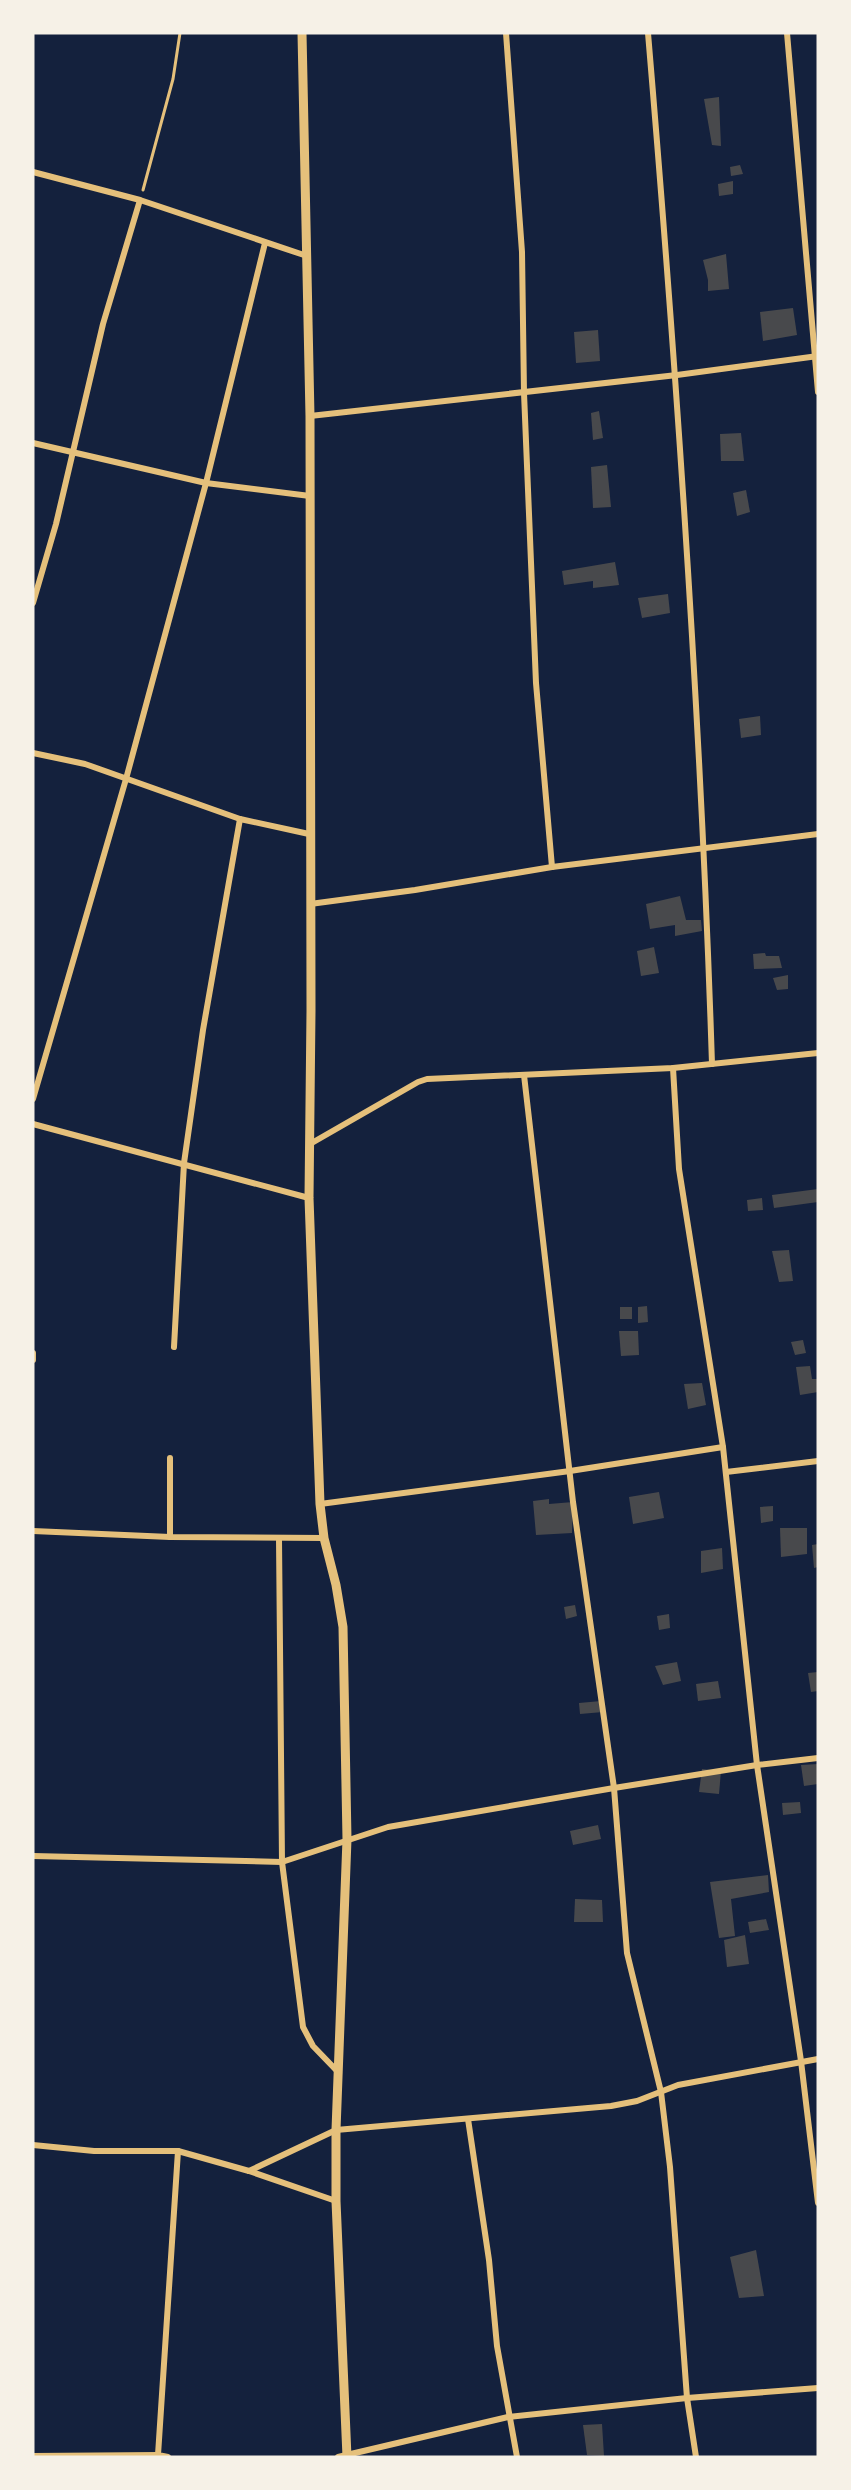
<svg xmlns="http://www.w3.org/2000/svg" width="851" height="2490" font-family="Ubuntu,sans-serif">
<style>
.building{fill:#48494c}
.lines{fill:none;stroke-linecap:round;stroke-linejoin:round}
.path{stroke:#e5c07b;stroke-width:3}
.minor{stroke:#e5c07b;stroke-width:6}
.tertiary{stroke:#e5c07b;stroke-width:9}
</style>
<rect width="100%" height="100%" fill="#14213d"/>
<!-- building -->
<g class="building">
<path d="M719,97L720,123L721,146L712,145L704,99Z"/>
<path d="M740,165L743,174L731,176L730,167Z"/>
<path d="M733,181V194L719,196L718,184Z"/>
<path d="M726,254L729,289L708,291V280L703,260Z"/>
<path d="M793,308L797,335L763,341L760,312Z"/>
<path d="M598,330L600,361L576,363L574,332Z"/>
<path d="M599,411L603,438L593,440L591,413Z"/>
<path d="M741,433L744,461H721L720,434Z"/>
<path d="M607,465L611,507L593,508L591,467Z"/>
<path d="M746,490L750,512L737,516L733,493Z"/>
<path d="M615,562L619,585L593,588V581L564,585L562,571Z"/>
<path d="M668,594L670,613L642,618L638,598Z"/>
<path d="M760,716L761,735L741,738L739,719Z"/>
<path d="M680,896L686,920H701L702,931L675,936V925L650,929L646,904Z"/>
<path d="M654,947L659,973L641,976L637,951Z"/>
<path d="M765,953L766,956H779L782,968L754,969L753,954Z"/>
<path d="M788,975V989L777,990L773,978Z"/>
<path d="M818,1189V1202L774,1208L772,1195Z"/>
<path d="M762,1198L763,1210L748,1211L747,1200Z"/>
<path d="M789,1250L793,1281L779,1282L772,1251Z"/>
<path d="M647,1306L648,1322L638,1323V1307Z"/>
<rect x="620" y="1307" width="12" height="12"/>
<path d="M619,1331H638L639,1355L621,1356Z"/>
<path d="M803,1340L806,1353L795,1355L791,1342Z"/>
<path d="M810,1366L812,1379H817L818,1392L800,1395L796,1367Z"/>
<path d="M702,1383L706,1405L688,1409L684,1384Z"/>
<path d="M659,1492L664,1518L633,1524L629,1497Z"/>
<path d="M549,1499V1504L573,1502L572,1533L536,1535L533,1501Z"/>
<path d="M773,1506V1521L761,1523L760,1507Z"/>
<path d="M780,1528H807V1554L781,1557Z"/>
<path d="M818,1544V1567L814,1568L812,1545Z"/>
<path d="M722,1548L723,1569L701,1573V1551Z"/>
<path d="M575,1605L577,1616L566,1619L564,1607Z"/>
<path d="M669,1614L670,1628L659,1630L657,1616Z"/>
<path d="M677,1662L681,1681L663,1685L655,1666Z"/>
<path d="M818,1672V1691L811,1692L808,1673Z"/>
<path d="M718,1681L721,1698L698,1701L696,1684Z"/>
<path d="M601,1701L603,1712L580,1714L579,1703Z"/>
<path d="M818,1764V1784L804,1786L801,1765Z"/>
<path d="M702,1769L721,1771L719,1794L699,1792Z"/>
<path d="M800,1802L801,1813L783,1815L782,1803Z"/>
<path d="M598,1825L601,1839L573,1845L570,1831Z"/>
<path d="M768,1875L769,1892L731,1899L735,1936L719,1938L710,1882Z"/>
<path d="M575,1899L602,1900L603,1922H574Z"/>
<path d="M766,1919L769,1930L750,1933L748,1922Z"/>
<path d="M745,1935L749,1964L727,1967L724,1940Z"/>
<path d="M756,2250L764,2296L739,2298L730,2257Z"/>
<path d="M602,2424L604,2456L587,2455L583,2425Z"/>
</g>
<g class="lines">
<!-- path -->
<path class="path" d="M143,190L173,79L180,33"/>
<!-- minor -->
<g class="minor">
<path d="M506,33L522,252L524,393L536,683L552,867"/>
<path d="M648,33C677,376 701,720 712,1064"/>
<path d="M787,33L818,392"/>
<path d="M33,172L140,200L307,256"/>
<path d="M310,416L677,375L818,356"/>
<path d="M33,443L206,483L310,496"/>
<path d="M33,603L56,524L103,324L140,200"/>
<path d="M33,753L85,764L240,819L309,834"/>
<path d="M310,904L415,890L552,867L818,834"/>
<path d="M673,1068L679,1169L723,1447L757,1765L801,2061L818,2203"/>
<path d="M524,1075L573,1502L614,1788L627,1953L661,2092L670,2167L687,2398L696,2457"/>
<path d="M33,1099L126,779L206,483L265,243"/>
<path d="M33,1124L309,1198"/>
<path d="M310,1144L418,1082L427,1079L673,1068L818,1053"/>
<path d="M174,1347L184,1163L203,1030L240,819"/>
<path d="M33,1360V1353"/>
<path d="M726,1472L818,1461"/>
<path d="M320,1504L570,1471L723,1447"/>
<path d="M33,1531L170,1537L324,1538"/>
<path d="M170,1537V1458"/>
<path d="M279,1539L282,1862L303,2027L313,2046L339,2073"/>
<path d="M33,1856L282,1862L388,1827L614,1788L757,1765L818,1758"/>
<path d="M468,2119L489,2260L497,2346L517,2457"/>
<path d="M33,2145L94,2151H178L249,2171L336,2201"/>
<path d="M249,2171L336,2130L611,2106L637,2101L678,2085L818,2059"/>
<path d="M33,2456L158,2455"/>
<path d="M168,2457L158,2455L178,2151"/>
<path d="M338,2457L508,2417L687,2398L818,2388"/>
</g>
<!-- tertiary -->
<path class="tertiary" d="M302,33L310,416L311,1011L309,1198L320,1504L324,1538L336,1585L343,1627L347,1839L336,2130V2201L347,2457"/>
</g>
<!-- border -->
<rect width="851" height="2490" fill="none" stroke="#f6f1e7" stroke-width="69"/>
</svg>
